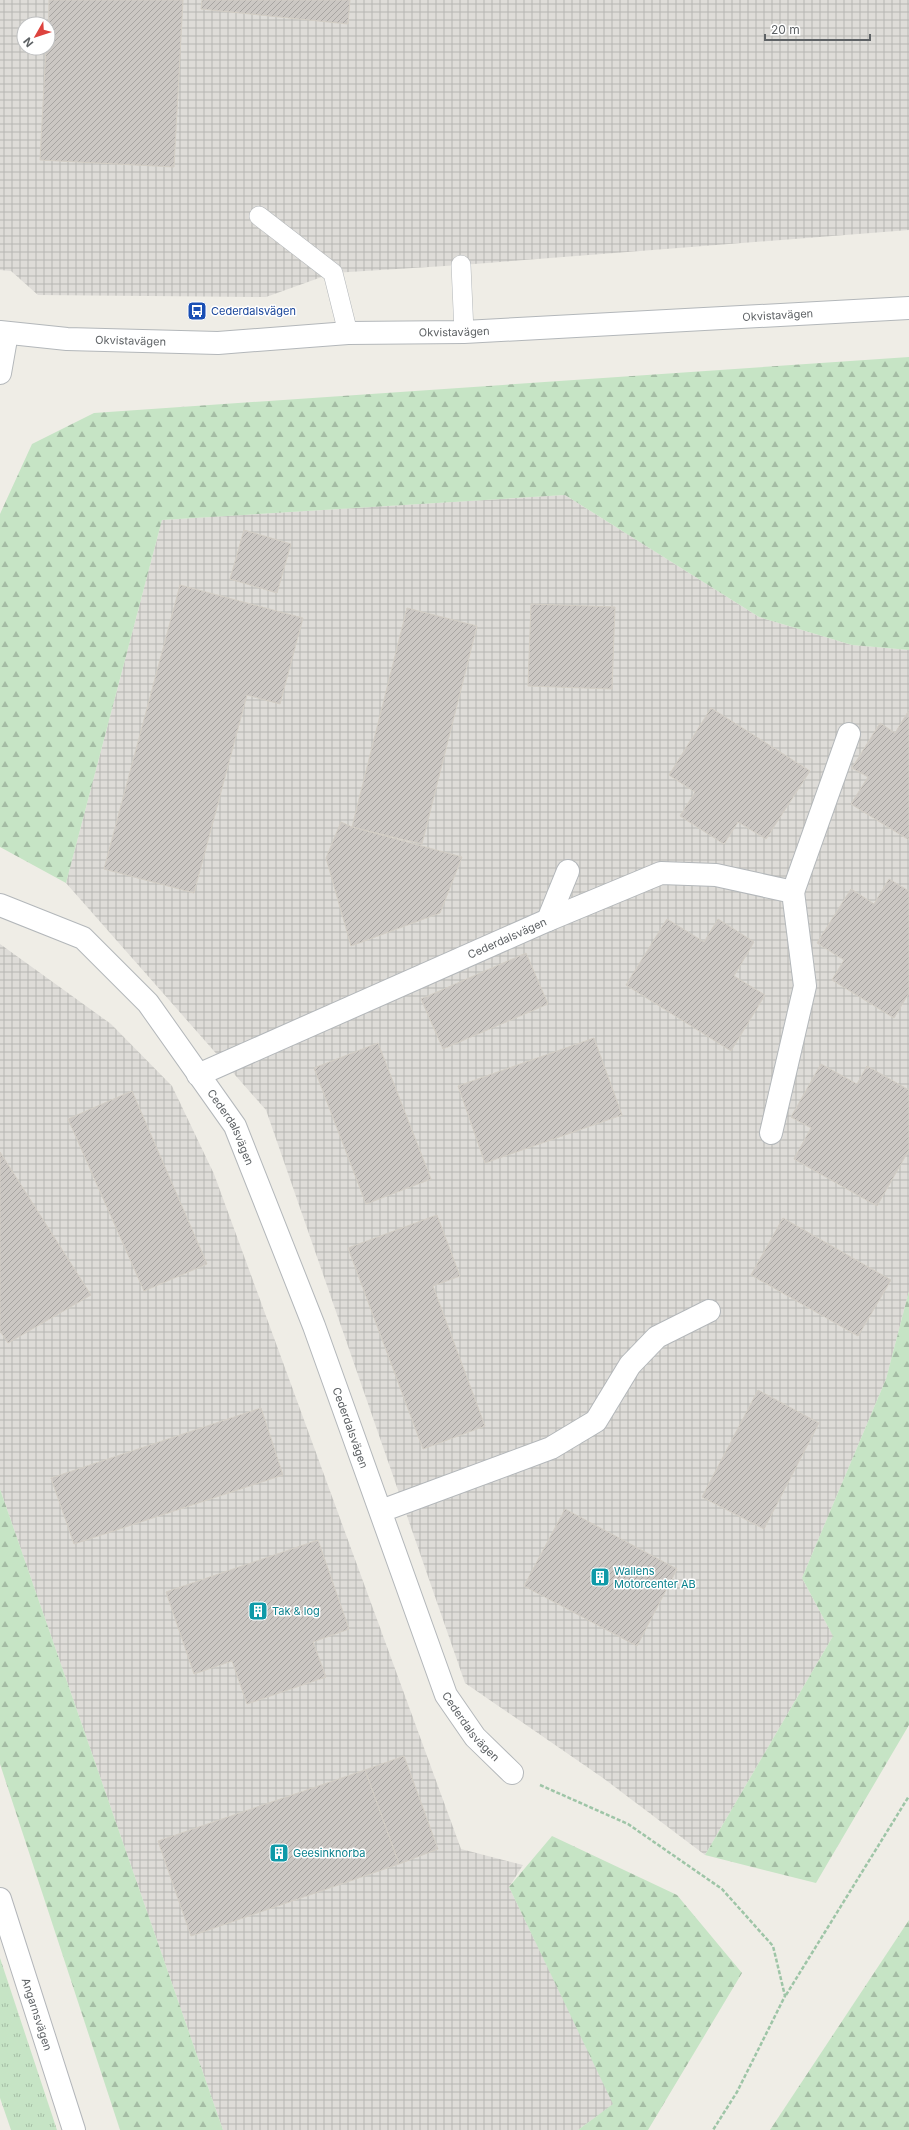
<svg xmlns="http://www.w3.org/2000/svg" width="909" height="2130" font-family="Inter,sans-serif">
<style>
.industrial{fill:url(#industrial-grid);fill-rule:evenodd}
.grass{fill:url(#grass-tufts)}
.forest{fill:url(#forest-firs)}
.building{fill:url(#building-hatch);stroke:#d3cec5}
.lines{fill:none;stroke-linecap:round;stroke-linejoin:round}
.lane-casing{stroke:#b3b7ba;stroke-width:20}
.street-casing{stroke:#b3b7ba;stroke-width:24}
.secondary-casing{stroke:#b3b6ba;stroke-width:24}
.path{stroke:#9ec5a7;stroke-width:2.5;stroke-dasharray:4 2;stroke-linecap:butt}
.lane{stroke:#fff;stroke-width:19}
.street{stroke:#fff;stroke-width:22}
.secondary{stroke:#fff;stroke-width:22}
.labels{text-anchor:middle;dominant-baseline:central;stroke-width:3;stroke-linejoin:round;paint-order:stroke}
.transit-label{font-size:11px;fill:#164399;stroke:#fff;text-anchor:start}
.street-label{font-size:11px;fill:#5e6265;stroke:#fff}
.culture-label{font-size:11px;fill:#0d838f;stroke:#fff;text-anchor:start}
</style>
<defs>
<pattern id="industrial-grid" width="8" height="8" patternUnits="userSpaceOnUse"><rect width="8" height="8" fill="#dedcd8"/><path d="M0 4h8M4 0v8" fill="none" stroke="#b7b6b3"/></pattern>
<pattern id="grass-tufts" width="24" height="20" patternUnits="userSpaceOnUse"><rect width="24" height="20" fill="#c6e4c5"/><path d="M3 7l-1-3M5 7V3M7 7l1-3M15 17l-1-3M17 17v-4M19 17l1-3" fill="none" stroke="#a4bca4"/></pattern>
<pattern id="forest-firs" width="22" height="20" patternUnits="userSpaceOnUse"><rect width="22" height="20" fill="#c6e4c5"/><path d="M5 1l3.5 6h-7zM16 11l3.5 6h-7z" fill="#a4bca4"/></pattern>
<pattern id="building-hatch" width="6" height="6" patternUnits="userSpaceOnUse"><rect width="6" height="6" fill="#cbc7c3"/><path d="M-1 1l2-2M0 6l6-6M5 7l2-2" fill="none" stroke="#a8a5a2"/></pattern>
</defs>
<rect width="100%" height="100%" fill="#efede6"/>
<!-- industrial -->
<g class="industrial">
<path d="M0,0H909V230L461,265L333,273L266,297L38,295L11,271L0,270ZM24,24H48V48H24Z"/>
<path d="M565,495L759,617L852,645L909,650V1291L886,1379L802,1578L833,1636L705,1855L603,1778L465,1683L266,1110L66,883L162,520Z"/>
<path d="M0,944L111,1024L172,1086L214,1174L461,1849L523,1865L509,1887L614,2104L578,2130H223L0,1489Z"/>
</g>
<!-- grass -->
<path class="grass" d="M0,1958L57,2130H11L0,2098Z"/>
<!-- forest -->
<g class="forest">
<path d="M909,357V650L852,645L759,617L565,495L162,520L66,883L0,847V514L32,444L94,413Z"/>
<path d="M909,1291V1725L816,1883L705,1855L833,1636L802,1578L886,1379Z"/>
<path d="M0,1489L223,2130H120L0,1764Z"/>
<path d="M552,1836L677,1895L742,1973L648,2130H578L613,2104L509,1887Z"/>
<path d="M909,1920V2130H770Z"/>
</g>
<!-- building -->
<g class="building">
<path d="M49,0H183L174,167L40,160L46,48H48Z"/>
<path d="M202,0H350L348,24L201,9Z"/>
<path d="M244,530L291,544L277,593L230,579Z"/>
<path d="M180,585L303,618L280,704L247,695L194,893L104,869Z"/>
<path d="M531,604L615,607L612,689L528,686Z"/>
<path d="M407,608L477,626L422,844L352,827Z"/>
<path d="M711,708L810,771L766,839L738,822L724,844L680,816L695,792L669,775Z"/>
<path d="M909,710V840L851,804L868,777L852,768L880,723L895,733Z"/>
<path d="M341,822L352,827L462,857L440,913L351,946L326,858Z"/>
<path d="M889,879L909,891V993L894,1018L832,980L844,960L817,943L851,889L874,904Z"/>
<path d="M667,919L704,942L718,919L754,942L734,976L765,995L731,1051L626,985Z"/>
<path d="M526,953L548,1004L443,1049L421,999Z"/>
<path d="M594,1038L622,1115L485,1163L458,1086Z"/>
<path d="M378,1043L431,1179L366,1204L314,1068Z"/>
<path d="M821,1064L857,1084L867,1066L909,1090V1150L877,1206L794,1159L811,1128L791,1117Z"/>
<path d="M132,1091L207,1264L144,1291L68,1119Z"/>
<path d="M0,1152L91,1295L8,1343L0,1331Z"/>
<path d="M437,1215L460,1276L433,1286L485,1426L423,1449L348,1248Z"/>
<path d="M783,1218L891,1280L858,1336L751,1275Z"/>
<path d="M758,1390L819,1423L764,1529L702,1497Z"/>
<path d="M261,1408L283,1475L74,1544L51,1478Z"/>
<path d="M565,1509L677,1569L637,1646L524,1586Z"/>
<path d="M318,1540L349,1629L313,1642L326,1677L247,1704L232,1661L194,1674L166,1592Z"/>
<path d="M404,1756L438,1849L399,1864L365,1770Z"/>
<path d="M365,1770L399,1864L191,1936L158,1841Z"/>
</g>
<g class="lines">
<!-- lane casing -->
<g class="lane-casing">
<g id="lane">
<path d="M259,216L333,273L348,333"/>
<path d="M461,265L464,332"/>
</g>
</g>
<!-- street casing -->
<g class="street-casing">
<g id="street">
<path id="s1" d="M0,332L67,339L218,343L348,333L464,332L909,308"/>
<path d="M0,373L7,333"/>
<path d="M793,892L849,734"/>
<path id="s2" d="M0,905L83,938L148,1003L235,1126L314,1326L446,1695L475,1737L512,1773"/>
<path d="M548,920L661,873L716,875L793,892L805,986L771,1133"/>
<path id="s3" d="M198,1075L548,920L568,871"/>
<path d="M381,1511L551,1448L596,1421L630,1365L657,1337L709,1311"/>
</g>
</g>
<!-- secondary casing -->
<g class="secondary-casing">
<g id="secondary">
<path id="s4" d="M0,1899L74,2130"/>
</g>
</g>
<!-- path -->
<g class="path">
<path d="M540,1785L628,1824L722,1889L773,1946L785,1996L737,2092L713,2130"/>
<path d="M786,1995L909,1796"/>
</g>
<!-- lane -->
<use href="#lane" class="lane"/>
<!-- street -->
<use href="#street" class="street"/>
<!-- secondary -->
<use href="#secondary" class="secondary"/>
</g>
<!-- icons -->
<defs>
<g id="bus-square" transform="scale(1)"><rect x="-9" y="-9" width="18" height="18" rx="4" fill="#1a4fb4" stroke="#fff"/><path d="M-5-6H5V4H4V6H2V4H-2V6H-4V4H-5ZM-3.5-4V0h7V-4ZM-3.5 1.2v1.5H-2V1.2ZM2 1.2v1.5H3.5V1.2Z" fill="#fff"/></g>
<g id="building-square" transform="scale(1)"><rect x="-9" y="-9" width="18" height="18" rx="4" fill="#0f9aa8" stroke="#fff"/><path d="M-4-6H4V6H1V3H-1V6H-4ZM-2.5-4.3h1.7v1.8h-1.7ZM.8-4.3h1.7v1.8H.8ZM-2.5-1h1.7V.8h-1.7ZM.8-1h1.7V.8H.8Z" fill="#fff"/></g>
</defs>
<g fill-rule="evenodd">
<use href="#bus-square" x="197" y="311"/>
<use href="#building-square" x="600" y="1577"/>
<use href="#building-square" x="258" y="1611"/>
<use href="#building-square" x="279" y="1853"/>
</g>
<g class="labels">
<!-- transit labels -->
<g class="transit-label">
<text x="211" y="311">Cederdalsvägen</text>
</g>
<!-- street labels -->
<g class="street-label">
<text stroke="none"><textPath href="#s1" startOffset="779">Okvistavägen</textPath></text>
<text stroke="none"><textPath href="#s1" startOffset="455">Okvistavägen</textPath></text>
<text stroke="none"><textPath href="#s1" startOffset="131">Okvistavägen</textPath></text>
<text stroke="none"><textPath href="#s3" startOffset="338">Cederdalsvägen</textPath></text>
<text stroke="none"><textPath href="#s2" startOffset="331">Cederdalsvägen</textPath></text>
<text stroke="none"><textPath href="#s2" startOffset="655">Cederdalsvägen</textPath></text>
<text stroke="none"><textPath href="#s2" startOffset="979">Cederdalsvägen</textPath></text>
<text stroke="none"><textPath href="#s4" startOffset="121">Angarnsvägen</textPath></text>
</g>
<!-- culture labels -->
<g class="culture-label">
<text x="614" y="1571">Wallens<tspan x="614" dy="13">Motorcenter AB</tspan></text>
<text x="272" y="1611">Tak &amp; log</text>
<text x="293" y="1853">Geesinknorba</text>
</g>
</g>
<!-- north arrow -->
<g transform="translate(36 36) rotate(231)"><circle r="19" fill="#ffffff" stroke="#bfc0c1"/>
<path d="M0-3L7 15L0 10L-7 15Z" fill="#dd433e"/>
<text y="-6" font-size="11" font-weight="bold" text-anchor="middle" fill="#5e6265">N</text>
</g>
<!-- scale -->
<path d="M765 34v6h105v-6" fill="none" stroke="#5e6265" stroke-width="2"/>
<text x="771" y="34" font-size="12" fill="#5e6265" stroke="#ffffff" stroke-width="3" paint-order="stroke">20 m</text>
</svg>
